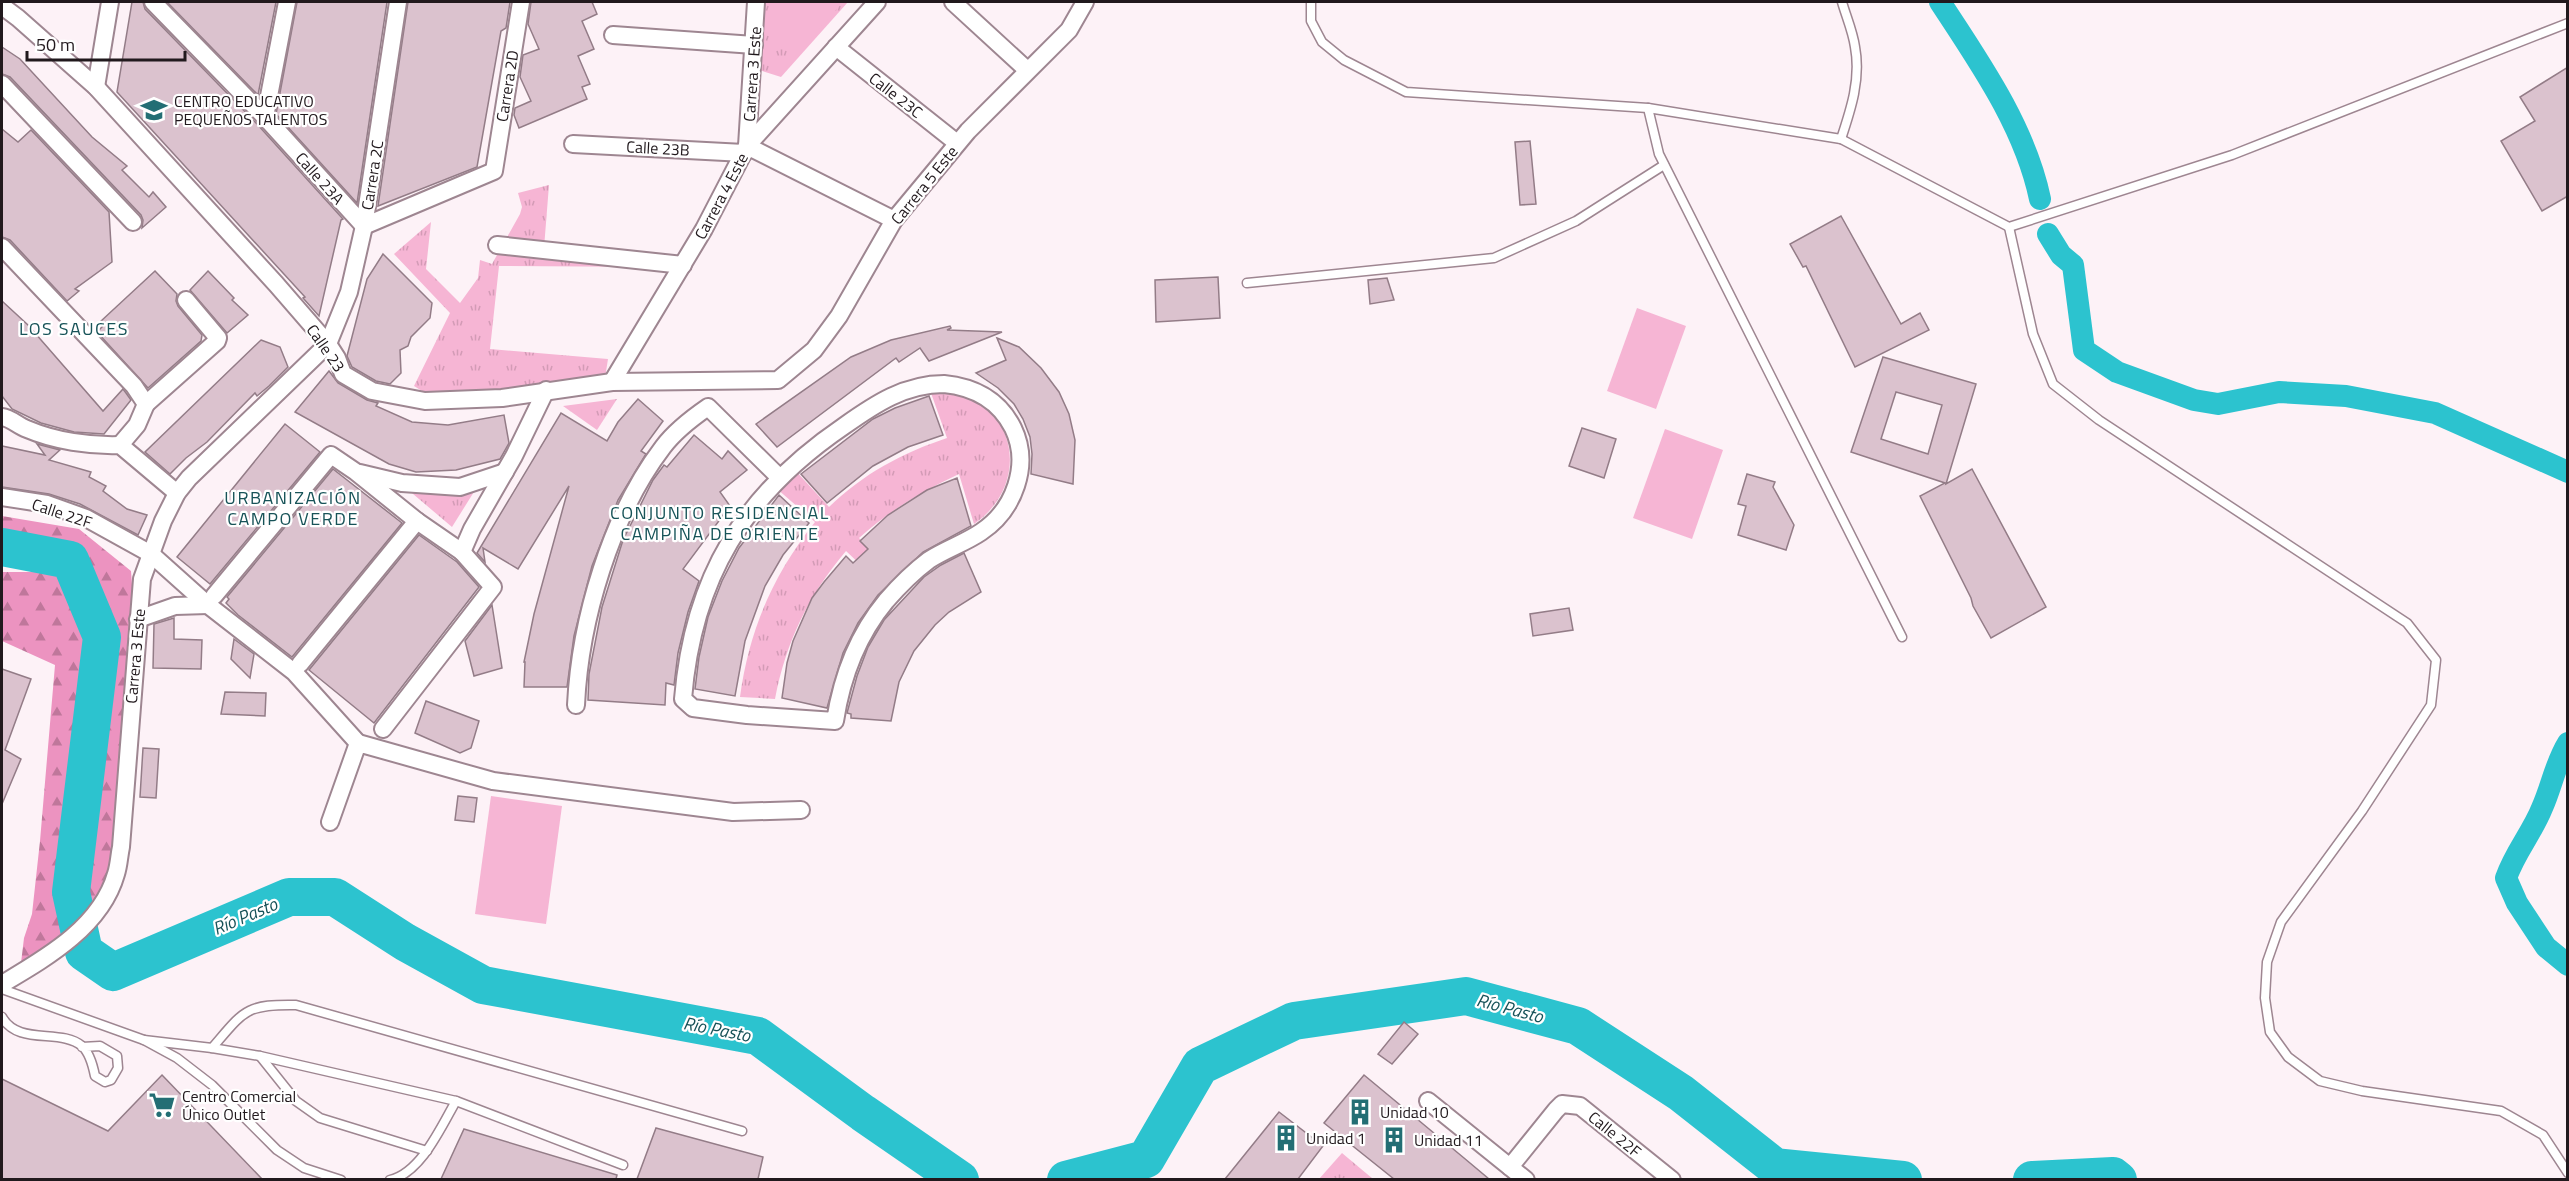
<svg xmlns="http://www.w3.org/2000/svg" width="2569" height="1181" font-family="'Titillium Web',sans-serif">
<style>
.grass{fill:url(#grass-tufts)}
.forest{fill:url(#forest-firs)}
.pitch{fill:#f6b5d4}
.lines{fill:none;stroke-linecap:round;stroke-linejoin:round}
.canal{stroke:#2cc3cf;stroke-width:22}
.river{stroke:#2cc3cf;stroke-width:38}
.building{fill:#dbc2ce;stroke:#937c87;stroke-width:1.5;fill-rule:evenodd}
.service-casing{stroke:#9e8691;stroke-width:11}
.minor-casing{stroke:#9e8691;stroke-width:20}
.service{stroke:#fff;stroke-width:8}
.minor{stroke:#fff;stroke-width:16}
.labels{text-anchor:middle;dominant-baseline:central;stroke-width:4.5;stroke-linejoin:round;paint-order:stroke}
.street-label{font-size:16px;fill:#21191d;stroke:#fff}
.poi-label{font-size:16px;fill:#21191d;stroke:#fff;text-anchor:start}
.neighbourhood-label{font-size:18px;letter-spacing:1.5px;fill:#175358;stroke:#fff}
.water-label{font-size:18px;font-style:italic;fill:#175258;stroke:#fff}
</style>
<defs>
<pattern id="grass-tufts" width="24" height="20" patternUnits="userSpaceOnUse" patternTransform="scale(1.5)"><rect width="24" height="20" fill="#f6b5d4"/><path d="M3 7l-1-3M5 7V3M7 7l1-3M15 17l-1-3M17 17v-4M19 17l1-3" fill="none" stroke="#d39bb6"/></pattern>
<pattern id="forest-firs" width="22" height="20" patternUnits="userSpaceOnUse" patternTransform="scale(1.5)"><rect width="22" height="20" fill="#ec93c0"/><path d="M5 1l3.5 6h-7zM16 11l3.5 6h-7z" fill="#bf779b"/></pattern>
</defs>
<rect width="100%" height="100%" fill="#fdf2f7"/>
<!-- grass -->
<g class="grass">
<path d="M764,2H848L781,77L759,70Z"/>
<path d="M549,185L544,248L657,267L499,266L490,349L608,359L605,378L463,400L430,396L414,386L450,313L394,254L431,222L426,269L460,303L478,278L480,260L492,264L520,214L522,207L518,193Z"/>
<path d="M931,393C1012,385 1038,480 974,524L959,474C922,491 889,511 859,538L895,575L884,587L846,551C808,596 786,642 775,699L740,697C749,630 773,575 815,522L776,488L794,469L829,507C863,474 902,453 947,438Z"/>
<path d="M617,399L597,430L563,406Z"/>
<path d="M477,487L452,527L406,488L440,494Z"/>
<path d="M1342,1153L1373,1179H1319Z"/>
</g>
<!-- forest -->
<g class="forest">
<path d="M2,516L79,529L131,571L134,611L115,859L92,907L79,896L112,641L80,555L2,539Z"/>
<path d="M2,572H70L97,648L82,746L65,912L68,930L49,949L21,963L24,938L32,914L40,841L55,665L2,641Z"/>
</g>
<!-- pitch -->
<g class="pitch">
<path d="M793,2H843L795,56L767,31Z"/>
<path d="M1637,308L1686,326L1656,409L1607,391Z"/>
<path d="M1665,429L1723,450L1692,539L1633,518Z"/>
<path d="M491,796L562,806L546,924L475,914Z"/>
</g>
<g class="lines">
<!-- canal -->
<g class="canal">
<path d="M1940,2C1980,63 2025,127 2040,199"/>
<path d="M2048,234L2061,255L2073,265L2084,350L2117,372L2194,400L2218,404L2279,392L2346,396L2435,413L2568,472"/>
<path d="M2568,743C2555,764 2552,786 2542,808C2532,833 2515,852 2506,878L2517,903L2546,947L2568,965"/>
</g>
<!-- river -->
<g class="river">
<path d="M2,547L70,560L102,637L71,892L84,952L113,972L289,897H335L405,942L483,985L758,1036L863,1113L960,1180"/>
<path d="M1066,1180L1146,1159L1200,1066L1294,1021L1466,996L1578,1026L1681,1093L1775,1167L1903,1180"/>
<path d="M2032,1180L2113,1176L2118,1180"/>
</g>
</g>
<!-- building -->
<g class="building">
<path d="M132,2H143L145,9L257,124L343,219L341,220L319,316L303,298L305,297L117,92Z"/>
<path d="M167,2H276L258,95Z"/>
<path d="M297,2H387L357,203L276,114Z"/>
<path d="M408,2H510L506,28L501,31L477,167L378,206Z"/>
<path d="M531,2H592L597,14L582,21L594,49L578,56L590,84L582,87L587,99L519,128L514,115L515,108L531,101L520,77L523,55L539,49L528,24Z"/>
<path d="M2,47L20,59L92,137L127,166L122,170L149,197L153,192L166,207L142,228L143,220L141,215L10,77L2,74Z"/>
<path d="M2568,67V196L2542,211L2501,141L2535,121L2520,97Z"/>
<path d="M2,129L18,142L31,130L109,212L112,262L75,289L79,291L67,301L10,240L2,237Z"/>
<path d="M1530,141L1536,204L1520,205L1515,142Z"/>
<path d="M1841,216L1901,324L1920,313L1929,330L1855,367L1806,266L1803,267L1790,244Z"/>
<path d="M383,254L432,303L430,318L411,337L408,346L400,350L401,373L390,384L376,381L352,367L347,356L367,279Z"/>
<path d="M155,271L177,294L176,301L178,306L202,335L201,341L148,388L97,332L104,325L101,321Z"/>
<path d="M208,271L234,298L232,300L248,315L227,333L190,290Z"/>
<path d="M1218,277L1220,318L1156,322L1155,280Z"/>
<path d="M1387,278L1394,300L1370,304L1368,280Z"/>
<path d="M2,301L28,325L103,411L123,389L126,393L131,400L104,434L74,432L41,423L12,409L2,396Z"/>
<path d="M950,326L951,328L947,330L1002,332L929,361L920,348L899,362L896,358L777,447L756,424L851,357L891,340Z"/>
<path d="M997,338L1019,347L1041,368L1059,392L1069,414L1075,440L1073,484L1031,474L1032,454L1030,437L1023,419L1014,404L998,388L976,373L1006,360Z"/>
<path d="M261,340L280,347L288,367L269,386L257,396L255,393L207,442L186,458L170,474L145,452Z"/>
<path d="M1883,357L1976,384L1946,484L1972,469L2046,607L1991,638L1973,606L1971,598L1920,496L1945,483L1851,452ZM1896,392L1942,405L1928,454L1881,439Z"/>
<path d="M329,371L338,383L367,400L378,403L376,406L412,422L448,425L504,415L509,443L500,459L456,470L416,472L389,464L295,412Z"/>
<path d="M929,396L943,435L908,447L873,466L827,503L801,474L873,419L895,408Z"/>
<path d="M638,399L663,421L641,451L646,454L618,500L592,566L574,636L567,687H524L525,662H524L534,614L569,486L518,569L483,548L485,562L477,553L561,413L607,441L618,422Z"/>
<path d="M285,424L320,452L210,584L177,557Z"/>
<path d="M1582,428L1616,439L1604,478L1569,466Z"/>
<path d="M694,435L722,459L728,451L747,470L720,492L730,506L683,569L699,581L688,612L678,653L674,685L666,683L665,705L588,700L589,674L602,607L623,540L653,480L664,465L667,467Z"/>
<path d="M37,444L60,450L49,460L91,472L89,477L106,486L103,491L127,509L147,515L138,535L80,504L49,494L2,487V446L45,455Z"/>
<path d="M333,469L402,523L292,657L238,615L226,603L229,599L227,597Z"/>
<path d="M1747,474L1775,482L1773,487L1794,525L1786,550L1738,535L1746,506L1738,504Z"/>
<path d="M957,478L971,526L923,552L878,595L858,623L843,653L827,708L782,698L787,663L793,641L812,598L824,582L846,556L853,563L868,549L860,541L888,515L927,490Z"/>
<path d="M779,495L809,523L783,555L765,586L745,641L735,696L695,689L699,657L708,617L722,581L739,548Z"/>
<path d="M419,535L457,562L479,587L374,723L309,670Z"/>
<path d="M964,553L981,592L949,612L935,625L914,651L899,682L891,721L851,718V714L847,713L857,676L868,647L884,620L924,577L941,565Z"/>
<path d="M492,605L502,668L474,676L465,641Z"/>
<path d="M1569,608L1573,630L1533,636L1530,614Z"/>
<path d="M174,618V639L202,640L201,669L153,668L154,624Z"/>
<path d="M234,639L254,654L250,678L231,659Z"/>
<path d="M2,669L31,679L5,750L21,759L2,804Z"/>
<path d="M225,692L266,693L265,716L221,714Z"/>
<path d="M426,701L479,721L471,748L460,753L415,733Z"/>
<path d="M143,748L159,749L156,798L140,797Z"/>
<path d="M458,796L477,798L474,822L455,820Z"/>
<path d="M1404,1022L1418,1034L1392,1064L1378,1054Z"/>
<path d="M162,1075L262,1179H2V1079L108,1131Z"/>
<path d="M1364,1075L1464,1158L1489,1179H1394L1324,1123Z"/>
<path d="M1279,1112L1323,1146L1298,1179H1225Z"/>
<path d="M656,1128L763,1157L758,1179H637Z"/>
<path d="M464,1129L617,1175L616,1179H441Z"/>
</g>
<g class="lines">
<!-- service casing -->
<g class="service-casing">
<g id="service">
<path d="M1311,2V21L1322,42L1344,60L1406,92L1648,108L1841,139L2009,227L2232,155L2568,23"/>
<path d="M1648,108L1659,154L1902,637"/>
<path d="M1841,139C1851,109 1861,79 1855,47C1853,32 1846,16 1842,2"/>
<path d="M2009,227L2033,334L2053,384L2099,420L2407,623L2436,660L2431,705L2362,811L2281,922L2267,962L2265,998L2270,1032L2288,1057L2320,1081L2362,1091L2501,1111L2543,1135L2568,1173"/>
<path d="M1247,283L1494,258L1576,221L1664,165"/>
<path d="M2,989L144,1040L177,1058L212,1085L277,1150L304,1168L341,1180"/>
<path d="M2,1017C18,1046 61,1028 82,1046C90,1053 93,1066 95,1076L105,1082L111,1080L118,1068L117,1056L100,1046L82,1047"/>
<path d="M144,1040L212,1048L260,1056L456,1101L623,1165"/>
<path d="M212,1048C244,1011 245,1004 296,1005L742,1131"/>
<path d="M260,1056L296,1101L320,1118L427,1151"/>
<path d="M390,1180C421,1173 441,1127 456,1101"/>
</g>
</g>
<!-- minor casing -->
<g class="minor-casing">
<g id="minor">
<path d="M153,2L265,117L364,226L494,171L521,2"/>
<path d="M756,2L747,146L894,220"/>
<path d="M953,2L1027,70"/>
<path d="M2,6L18,18L96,87L276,284L328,344L337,358L343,374L372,391L425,401L502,398L612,382L778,380L814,350L839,316L894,220L968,131L1069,30L1085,2"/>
<path d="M613,35L754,45"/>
<path d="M836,47L957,143"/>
<path d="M2,84L133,222"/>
<path d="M96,87L110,2"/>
<path d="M265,117L287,2"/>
<path d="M573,144L744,153"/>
<path d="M497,245L683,265"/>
<path d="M2,247L134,386L146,404L137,425L120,445"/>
<path d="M612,382L704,229L747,146L877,2"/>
<path d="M944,384C974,387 999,400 1013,428C1031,465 1014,510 981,532C965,543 946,549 929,560C913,572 899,586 886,601C857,636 842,676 835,721L747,715L693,708L683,699C693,577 744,494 844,426C875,404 905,384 944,384Z"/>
<path d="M146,404L217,341L218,338L186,300"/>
<path d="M2,417C11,418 18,426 27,429C55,441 90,446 120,445L177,493"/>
<path d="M360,473L402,483L460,487L505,472"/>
<path d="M2,497L47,504L86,518L151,554L208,605L294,672L358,743"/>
<path d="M462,552L472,529L514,456L546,390"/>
<path d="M214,596L331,455L356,472L417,521L462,552L493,587L383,729"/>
<path d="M138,619L175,606L208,605"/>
<path d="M300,664L417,521"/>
<path d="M576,705C580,620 611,515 663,447C675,431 692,418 708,407L779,477"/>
<path d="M330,822L358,743L493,781L733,812L801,810"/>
<path d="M2,984C46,958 101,927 116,874C119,865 119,856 121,847L142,579L163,521L177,493L189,478L328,344L349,292L364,226L398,2"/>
<path d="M1428,1101L1526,1180"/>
<path d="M1510,1167L1556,1110L1562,1104L1580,1106L1672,1180"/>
</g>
</g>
<!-- service -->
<use href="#service" class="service"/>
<!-- minor -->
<use href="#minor" class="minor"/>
</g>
<!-- icons -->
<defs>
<g id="school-bare" transform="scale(2.07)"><path d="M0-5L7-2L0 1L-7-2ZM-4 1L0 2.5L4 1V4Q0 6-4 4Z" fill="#236e74" stroke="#fff" stroke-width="2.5" paint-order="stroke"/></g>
<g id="supermarket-bare" transform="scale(2.07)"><path d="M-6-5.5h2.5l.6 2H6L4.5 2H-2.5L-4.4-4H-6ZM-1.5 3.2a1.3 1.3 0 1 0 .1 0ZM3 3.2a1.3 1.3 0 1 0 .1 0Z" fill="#236e74" stroke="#fff" stroke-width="2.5" paint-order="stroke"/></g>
<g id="building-bare" transform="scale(2.07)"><path d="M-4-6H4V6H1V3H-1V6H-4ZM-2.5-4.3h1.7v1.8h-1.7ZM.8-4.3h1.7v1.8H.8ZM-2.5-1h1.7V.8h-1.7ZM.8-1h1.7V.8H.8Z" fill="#236e74" stroke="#fff" stroke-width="2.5" paint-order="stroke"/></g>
</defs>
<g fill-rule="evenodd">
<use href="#school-bare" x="154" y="110"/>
<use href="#supermarket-bare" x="162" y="1105"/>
<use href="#building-bare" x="1360" y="1112"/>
<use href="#building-bare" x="1286" y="1138"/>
<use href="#building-bare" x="1394" y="1140"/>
</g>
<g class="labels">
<!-- street labels -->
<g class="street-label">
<text transform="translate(752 74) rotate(-86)">Carrera 3 Este</text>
<text transform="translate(507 86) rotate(-81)">Carrera 2D</text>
<text transform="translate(896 95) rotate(38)">Calle 23C</text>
<text transform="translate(658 148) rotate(3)">Calle 23B</text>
<text transform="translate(372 175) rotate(-81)">Carrera 2C</text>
<text transform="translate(320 178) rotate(48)">Calle 23A</text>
<text transform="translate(924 185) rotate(-51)">Carrera 5 Este</text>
<text transform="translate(721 196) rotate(-62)">Carrera 4 Este</text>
<text transform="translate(326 348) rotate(55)">Calle 23</text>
<text transform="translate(62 513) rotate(18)">Calle 22F</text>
<text transform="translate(135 656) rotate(-85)">Carrera 3 Este</text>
<text transform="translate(1615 1134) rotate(39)">Calle 22F</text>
</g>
<!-- poi labels -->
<g class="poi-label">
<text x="174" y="101">CENTRO EDUCATIVO<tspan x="174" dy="18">PEQUEÑOS TALENTOS</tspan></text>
<text x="182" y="1096">Centro Comercial<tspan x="182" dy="18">Único Outlet</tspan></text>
<text x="1380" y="1112">Unidad 10</text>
<text x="1306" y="1138">Unidad 1</text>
<text x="1414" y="1140">Unidad 11</text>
</g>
<!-- neighbourhood labels -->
<g class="neighbourhood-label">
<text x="74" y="328">LOS SAUCES</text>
<text x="293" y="497">URBANIZACIÓN<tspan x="293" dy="21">CAMPO VERDE</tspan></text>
<text x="720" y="512">CONJUNTO RESIDENCIAL<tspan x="720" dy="21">CAMPIÑA DE ORIENTE</tspan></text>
</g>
<!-- water labels -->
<g class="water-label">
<text transform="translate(245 916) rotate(-23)">Río Pasto</text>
<text transform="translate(1510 1008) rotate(15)">Río Pasto</text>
<text transform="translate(717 1029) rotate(11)">Río Pasto</text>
</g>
</g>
<!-- border -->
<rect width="2569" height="1181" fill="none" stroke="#21191d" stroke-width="6"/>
<!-- scale -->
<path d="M27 51v9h158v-9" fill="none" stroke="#21191d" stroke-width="3"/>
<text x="36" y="51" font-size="18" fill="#21191d" stroke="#ffffff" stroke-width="4.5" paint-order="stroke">50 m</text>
</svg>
